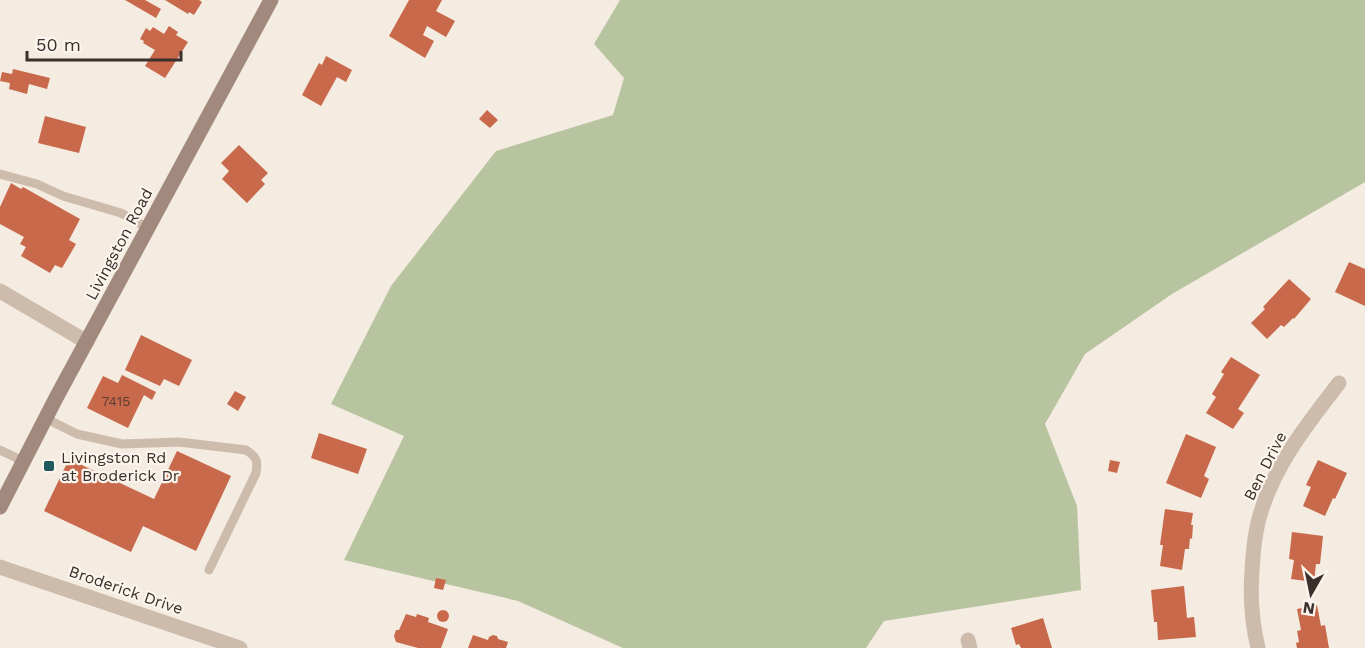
<svg xmlns="http://www.w3.org/2000/svg" width="1365" height="648" font-family="'Work Sans',sans-serif">
<style>
.green{fill:#b8c4a0}
.building{fill:#c8694b}
.lines{fill:none;stroke-linecap:round;stroke-linejoin:round}
.service{stroke:#cdbbac;stroke-width:9}
.minor{stroke:#cdbbac;stroke-width:15}
.secondary{stroke:#a18a7d;stroke-width:15}
.poi-dot{fill:#1f5a5e;stroke:#fbf5ee;stroke-width:2}
.labels{text-anchor:middle;dominant-baseline:central;stroke-width:4.5;stroke-linejoin:round;paint-order:stroke}
.number-label{font-size:14px;fill:#5e3e33}
.street-label{font-size:16px;fill:#3b302b;stroke:#fbf5ee}
.poi-label{font-size:16px;fill:#3b302b;stroke:#fbf5ee;text-anchor:start}
</style>
<rect width="100%" height="100%" fill="#f4ebe1"/>
<!-- green -->
<path class="green" d="M620,0H1365V182L1172,294L1085,354L1045,424L1077,506L1081,590L884,621L866,648H623L518,601L344,560L404,436L331,404L391,286L496,151L613,115L624,78L594,44Z"/>
<!-- building -->
<g class="building">
<path d="M125,0H145L161,9L156,18Z"/>
<path d="M165,0H199L202,2L194,15L189,12L188,14Z"/>
<path d="M409,0H442L436,11L455,21L446,37L427,26L423,35L434,41L425,58L389,36Z"/>
<path d="M169,26L178,32L176,35L188,42L165,78L145,66L155,50L143,43L144,41L140,39L146,28L150,31L153,27L164,34Z"/>
<path d="M326,56L352,70L346,82L337,77L321,106L302,95L319,63L322,65Z"/>
<path d="M13,69L50,78L47,89L29,84L27,94L9,89L10,83L0,81L2,72L12,74Z"/>
<path d="M487,110L498,120L490,128L479,119Z"/>
<path d="M45,116L86,127L79,153L38,143Z"/>
<path d="M239,145L268,173L261,180L265,184L247,203L222,179L229,171L221,163Z"/>
<path d="M11,183L21,189L23,187L80,219L69,240L76,244L62,268L55,265L50,273L21,256L26,247L20,244L24,237L0,224V207Z"/>
<path d="M1349,262L1365,269V306L1335,292Z"/>
<path d="M1289,279L1311,299L1294,319L1293,318L1284,327L1281,325L1267,339L1251,323L1265,309L1263,307Z"/>
<path d="M141,335L192,360L179,386L164,379L160,386L125,370Z"/>
<path d="M1231,357L1260,375L1238,409L1244,413L1233,429L1206,413L1216,397L1212,394L1224,374L1221,372Z"/>
<path d="M122,375L156,392L152,400L144,395L128,428L87,408L103,376L118,383Z"/>
<path d="M235,391L246,397L238,411L227,404Z"/>
<path d="M319,433L367,449L358,474L311,458Z"/>
<path d="M1186,434L1216,447L1204,476L1209,479L1201,498L1166,483Z"/>
<path d="M177,451L231,476L196,551L143,526L131,552L44,511L69,459L154,499Z"/>
<path d="M1110,460L1120,462L1117,473L1108,471Z"/>
<path d="M1318,460L1347,473L1335,499L1333,498L1325,516L1303,506L1311,487L1306,485Z"/>
<path d="M1165,509L1193,513L1191,525H1193L1192,539L1190,538L1189,549H1185L1182,570L1160,566L1163,545H1160Z"/>
<path d="M1292,532L1323,536L1320,564H1316L1314,582L1291,579L1294,560L1289,559Z"/>
<path d="M436,578L446,580L443,590L434,588Z"/>
<path d="M1184,586L1187,618L1194,617L1196,637L1158,640L1157,622H1154L1151,590Z"/>
<path d="M1317,605L1321,626L1325,625L1329,648H1297L1296,643L1299,642L1297,631L1301,630L1297,609Z"/>
<circle cx="443" cy="616" r="6"/>
<path d="M406,614L416,617L417,614L429,618L428,622L448,629L441,648H418L396,642L394,636L396,630H399Z"/>
<path d="M1043,618L1052,648H1021L1019,644L1016,645L1011,628Z"/>
<path d="M473,635L488,640L489,637L493,635L497,636L498,639L508,642L506,648H468Z"/>
</g>
<g class="lines">
<!-- service -->
<g class="service">
<path d="M0,174L37,184L63,196L121,213L148,228"/>
<path d="M45,418L77,434L122,444L179,442L246,450C257,457 258,461 256,473L209,570"/>
<path d="M0,450L23,461"/>
</g>
<!-- minor -->
<g class="minor">
<path d="M0,291L87,342"/>
<path d="M0,567L240,648"/>
<path d="M968,640L970,648"/>
<path d="M1258,648C1252,623 1250,597 1252,571C1253,551 1255,530 1261,512C1275,464 1309,422 1339,383"/>
</g>
<!-- secondary -->
<path class="secondary" d="M0,507L56,398L271,0"/>
</g>
<!-- markers -->
<rect class="poi-dot" x="43" y="460" width="12" height="12" rx="3"/>
<g class="labels">
<!-- number labels -->
<g class="number-label">
<text x="116" y="401">7415</text>
</g>
<!-- street labels -->
<g class="street-label">
<text transform="translate(119 244) rotate(-62)">Livingston Road</text>
<text transform="translate(1265 466) rotate(-63)">Ben Drive</text>
<text transform="translate(126 590) rotate(19)">Broderick Drive</text>
</g>
<!-- poi labels -->
<g class="poi-label">
<text x="61" y="457">Livingston Rd<tspan x="61" dy="18">at Broderick Dr</tspan></text>
</g>
</g>
<!-- north arrow -->
<g transform="translate(1311 594) rotate(189)" stroke="#fbf5ee" stroke-width="4.5" paint-order="stroke">
<path d="M0-4.5L10 22L0 15L-10 22Z" fill="#3b302b"/>
<text y="-9" font-size="16" font-weight="bold" text-anchor="middle" fill="#3b302b">N</text>
</g>
<!-- scale -->
<path d="M27 51v9h154v-9" fill="none" stroke="#3b302b" stroke-width="3"/>
<text x="36" y="51" font-size="18" fill="#3b302b" stroke="#fbf5ee" stroke-width="4.5" paint-order="stroke">50 m</text>
</svg>
